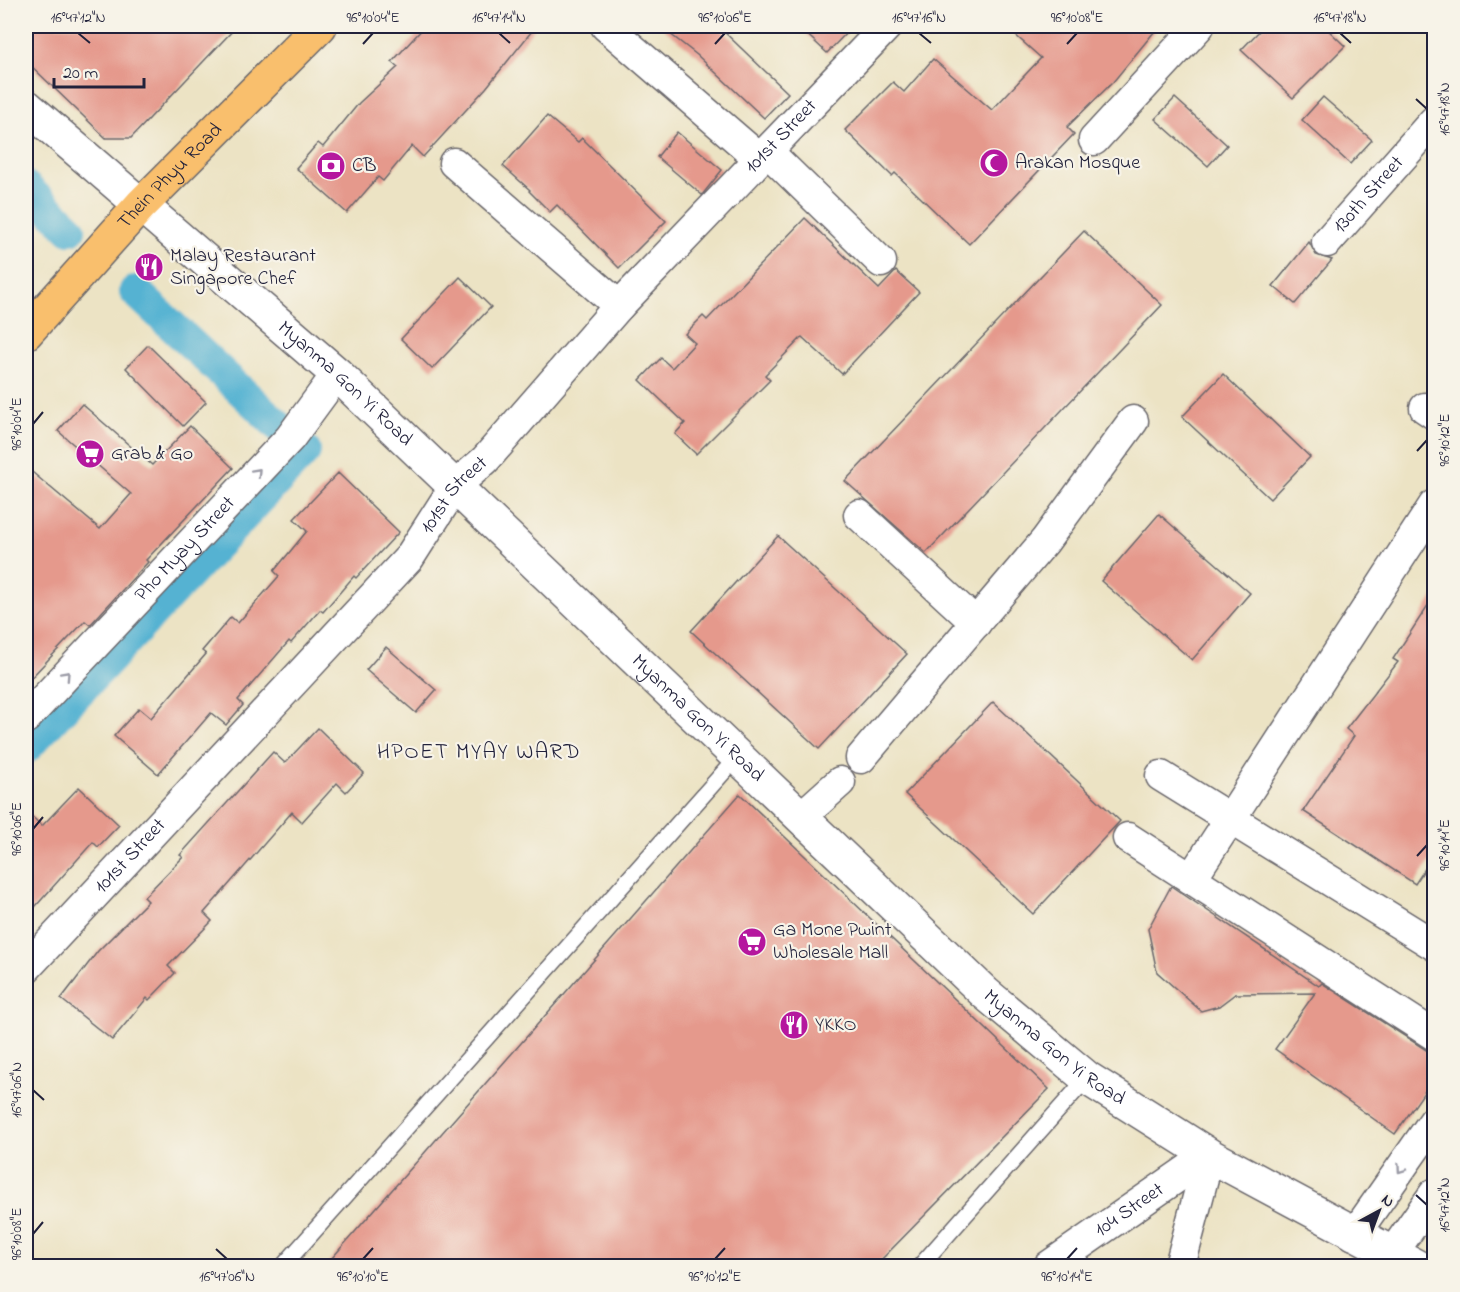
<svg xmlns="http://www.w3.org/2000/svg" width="1460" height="1292" font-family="'Indie Flower',sans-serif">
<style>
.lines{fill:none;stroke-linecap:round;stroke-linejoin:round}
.canal{stroke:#54b2d2;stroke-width:32}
.building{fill:#e5998c}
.service-casing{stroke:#69666b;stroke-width:18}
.minor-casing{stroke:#69666b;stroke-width:33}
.tertiary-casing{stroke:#69666b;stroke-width:36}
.primary-casing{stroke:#69666b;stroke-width:36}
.service{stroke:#fff;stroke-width:15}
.minor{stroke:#fff;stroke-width:30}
.tertiary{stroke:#fff;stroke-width:33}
.primary{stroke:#f9bf6d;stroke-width:33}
.oneway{stroke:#9c9ca7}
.ticks{fill:none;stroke:#22223b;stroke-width:2}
.labels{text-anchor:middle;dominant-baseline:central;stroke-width:4.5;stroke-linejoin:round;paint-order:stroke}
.street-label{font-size:20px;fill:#22223b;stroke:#f7f3e8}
.poi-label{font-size:20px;fill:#22223b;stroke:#f7f3e8;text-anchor:start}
.quarter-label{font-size:22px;letter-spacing:1.5px;fill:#22223b;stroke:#f7f3e8}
.neatline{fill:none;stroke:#22223b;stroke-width:2}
.ticks-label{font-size:15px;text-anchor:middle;fill:#22223b}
</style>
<rect width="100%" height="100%" fill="#f7f3e8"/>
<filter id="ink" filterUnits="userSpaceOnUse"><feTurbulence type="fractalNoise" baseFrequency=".0167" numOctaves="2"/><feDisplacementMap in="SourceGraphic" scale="12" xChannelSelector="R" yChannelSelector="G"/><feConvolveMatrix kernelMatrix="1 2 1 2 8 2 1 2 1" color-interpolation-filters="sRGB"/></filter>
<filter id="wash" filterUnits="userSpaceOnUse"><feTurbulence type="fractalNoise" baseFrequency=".008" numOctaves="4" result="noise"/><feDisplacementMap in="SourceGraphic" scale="24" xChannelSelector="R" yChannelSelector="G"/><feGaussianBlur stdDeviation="1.35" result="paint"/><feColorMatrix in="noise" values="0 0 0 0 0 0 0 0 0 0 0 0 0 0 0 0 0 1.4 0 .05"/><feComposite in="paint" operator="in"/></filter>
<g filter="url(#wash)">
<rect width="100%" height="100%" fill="#ece3c4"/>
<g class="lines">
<!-- canal -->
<g class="canal">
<path d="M26,187L70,229"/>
<path d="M26,748L305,451L135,291"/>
</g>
</g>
<g id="blocks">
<!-- building -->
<g class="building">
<path d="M33,26H237L131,138H106L26,61V34Z"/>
<path d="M425,26H536L486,88L423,157L412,146L383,181L378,177L347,213L296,168L318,143L323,147L359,103L398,67L392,62Z"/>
<path d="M660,26H718L788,93L764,118L697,55Z"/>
<path d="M798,26H853L827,53Z"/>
<path d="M1005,26H1159L1113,82L1067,127L1074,134L969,244L895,173L892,176L845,130L893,82L904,92L933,59L992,110L1041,58Z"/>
<path d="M1264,26H1324L1345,46L1293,98L1241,50Z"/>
<path d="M1323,97L1372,140L1350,164L1302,120Z"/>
<path d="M1175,98L1227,145L1208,166L1155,119Z"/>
<path d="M547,116L578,142L582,138L666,221L619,268L557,205L550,212L529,191L530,190L503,166Z"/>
<path d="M677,132L722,170L702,195L657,157Z"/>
<path d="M805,218L879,289L896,271L919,292L842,374L802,337L765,375L770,380L696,454L675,434L685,423L640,380L661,358L672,368L695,343L685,334L703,316L707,320Z"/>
<path d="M1084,231L1162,305L926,553L845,481Z"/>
<path d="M1309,242L1316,255L1332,260L1295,304L1273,286Z"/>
<path d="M460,277L491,307L432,369L401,339Z"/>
<path d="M148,345L206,402L183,426L126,368Z"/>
<path d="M1223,374L1310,457L1270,499L1182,417Z"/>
<path d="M82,404L152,465L190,426L233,468L146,560L148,562L90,625L85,621L26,683V467L100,529L131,494L58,431Z"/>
<path d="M338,473L399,532L356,578L354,576L323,612L320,610L291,643L289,641L238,700L243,705L226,725L211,713L158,774L114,736L139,708L151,718L206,654L202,651L231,617L238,623L279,576L274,571L307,531L294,519Z"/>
<path d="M1159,514L1250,593L1192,660L1101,581Z"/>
<path d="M778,536L907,654L819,749L691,631Z"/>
<path d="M1434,596V855L1415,884L1303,811L1354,736L1346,729L1398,662L1393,659Z"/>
<path d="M386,647L436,690L416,713L366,670Z"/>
<path d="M993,702L1120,821L1033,914L905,794Z"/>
<path d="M318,728L364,773L346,792L337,783L302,822L292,812L204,913L212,921L168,966L175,973L149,1000L147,998L112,1040L61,999L98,951L148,901L144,897L183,857L180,855L273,752L285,763Z"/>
<path d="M79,787L119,825L98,847L93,842L26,917V811L42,826Z"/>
<path d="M740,794L1049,1089L875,1266H325Z"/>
<path d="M1171,886L1319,986L1322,983L1434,1055V1078L1395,1134L1275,1049L1315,993L1235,994L1219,1006L1201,1011L1157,972L1148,929Z"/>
</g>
</g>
</g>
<g filter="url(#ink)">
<use href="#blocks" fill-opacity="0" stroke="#69666b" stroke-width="1.5"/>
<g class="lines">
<!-- service casing -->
<g class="service-casing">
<g id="service">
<path d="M283,1266L739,755"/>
<path d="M920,1266L1087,1078"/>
</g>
</g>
<!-- minor casing -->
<g class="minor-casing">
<g id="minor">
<path d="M606,26L760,159"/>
<path d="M1094,140L1199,26"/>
<path d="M767,151L881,262"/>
<path d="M454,163L619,306"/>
<path id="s1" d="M1327,242L1434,121"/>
<path d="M1425,408L1434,414"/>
<path d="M859,515L976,623"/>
<path id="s2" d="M26,718L290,438L337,374"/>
<path d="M861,758L1045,541L1133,421"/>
<path d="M1161,776L1434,945"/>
<path d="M802,816L840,782"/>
<path d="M1128,838L1434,1035"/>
<path d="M1191,879L1434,505"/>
<path id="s3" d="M26,968L409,558L455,486L485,460L619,306L887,26"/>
<path d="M1354,1235L1434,1121"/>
<path d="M1392,1254L1434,1194"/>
<path id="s4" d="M1049,1266L1209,1155"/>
<path d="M1180,1266L1209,1155"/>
</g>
</g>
<!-- tertiary casing -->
<g class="tertiary-casing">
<g id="tertiary">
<path id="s5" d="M26,106L337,374L985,993L1087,1078L1209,1155L1416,1266"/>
</g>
</g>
<!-- primary casing -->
<g class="primary-casing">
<g id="primary">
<path id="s6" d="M26,333L141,205L320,26"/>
</g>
</g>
<!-- service -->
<use href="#service" class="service"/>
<!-- minor -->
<use href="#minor" class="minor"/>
<!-- tertiary -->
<use href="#tertiary" class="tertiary"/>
<!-- primary -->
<use href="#primary" class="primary"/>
</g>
<!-- one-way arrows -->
<defs><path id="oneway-chevron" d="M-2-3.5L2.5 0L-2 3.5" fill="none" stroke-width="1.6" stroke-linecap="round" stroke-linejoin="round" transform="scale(1.5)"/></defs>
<g class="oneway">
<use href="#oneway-chevron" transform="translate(257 472) rotate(-47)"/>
<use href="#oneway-chevron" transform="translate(66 675) rotate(-47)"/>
<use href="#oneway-chevron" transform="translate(1401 1169) rotate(125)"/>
</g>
</g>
<!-- ticks -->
<path class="ticks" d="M78,33L90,43M499,33L510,43M919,33L931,43M1340,33L1351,43M363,44L373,33M715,44L725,33M1067,44L1077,33M1416,99L1427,109M33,424L43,412M1417,451L1427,440M33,829L43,817M1417,856L1427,845M33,1090L44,1100M1416,1195L1427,1205M33,1234L43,1222M216,1249L227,1259M363,1259L373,1248M715,1259L725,1248M1067,1259L1077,1248"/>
<!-- icons -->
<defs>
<g id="mosque-disc" transform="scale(1.5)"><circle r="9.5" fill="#b5179e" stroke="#f7f3e8"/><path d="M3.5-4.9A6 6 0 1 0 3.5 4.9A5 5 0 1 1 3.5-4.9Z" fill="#fff"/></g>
<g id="bank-disc" transform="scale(1.5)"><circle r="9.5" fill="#b5179e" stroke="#f7f3e8"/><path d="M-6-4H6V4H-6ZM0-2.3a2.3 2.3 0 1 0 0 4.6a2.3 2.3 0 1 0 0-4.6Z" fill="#fff"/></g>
<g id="restaurant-disc" transform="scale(1.5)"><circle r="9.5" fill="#b5179e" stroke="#f7f3e8"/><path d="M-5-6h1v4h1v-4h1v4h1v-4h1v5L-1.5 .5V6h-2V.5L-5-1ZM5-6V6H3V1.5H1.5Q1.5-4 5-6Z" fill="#fff"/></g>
<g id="supermarket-disc" transform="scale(1.5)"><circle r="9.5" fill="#b5179e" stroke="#f7f3e8"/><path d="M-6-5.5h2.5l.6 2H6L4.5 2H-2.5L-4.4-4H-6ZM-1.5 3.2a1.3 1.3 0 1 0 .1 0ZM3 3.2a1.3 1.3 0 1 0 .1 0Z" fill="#fff"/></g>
</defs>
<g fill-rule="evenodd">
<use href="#mosque-disc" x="994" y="163"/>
<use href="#bank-disc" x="331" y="166"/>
<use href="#restaurant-disc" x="149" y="267"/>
<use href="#supermarket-disc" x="90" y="454"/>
<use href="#supermarket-disc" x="752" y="942"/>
<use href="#restaurant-disc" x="794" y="1025"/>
</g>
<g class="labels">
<!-- street labels -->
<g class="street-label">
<text stroke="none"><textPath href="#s3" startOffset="1125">101st Street</textPath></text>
<text stroke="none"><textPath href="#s6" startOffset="213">Thein Phyu Road</textPath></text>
<text stroke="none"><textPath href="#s1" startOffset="63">130th Street</textPath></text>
<text stroke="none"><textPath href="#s5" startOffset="423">Myanma Gon Yi Road</textPath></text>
<text stroke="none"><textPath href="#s3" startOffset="639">101st Street</textPath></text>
<text stroke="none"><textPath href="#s2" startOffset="232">Pho Myay Street</textPath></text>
<text stroke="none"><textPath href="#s5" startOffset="909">Myanma Gon Yi Road</textPath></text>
<text stroke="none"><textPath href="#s3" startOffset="153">101st Street</textPath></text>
<text stroke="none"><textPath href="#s5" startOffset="1395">Myanma Gon Yi Road</textPath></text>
<text stroke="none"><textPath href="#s4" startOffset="98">104 Street</textPath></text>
</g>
<!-- poi labels -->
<g class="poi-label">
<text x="1015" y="163">Arakan Mosque</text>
<text x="352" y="166">CB</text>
<text x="170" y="256">Malay Restaurant<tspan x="170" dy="23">Singapore Chef</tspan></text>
<text x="111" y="454">Grab &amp; Go</text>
<text x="773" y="930">Ga Mone Pwint<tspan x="773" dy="23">Wholesale Mall</tspan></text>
<text x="815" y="1025">YKKO</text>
</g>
<!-- quarter labels -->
<g class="quarter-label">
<text x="479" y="753">HPOET MYAY WARD</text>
</g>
</g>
<!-- margin -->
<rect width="1460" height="1292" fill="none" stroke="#f7f3e8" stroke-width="66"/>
<!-- north arrow -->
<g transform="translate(1379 1211) rotate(41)" stroke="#f7f3e8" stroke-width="4.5" paint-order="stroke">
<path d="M0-4.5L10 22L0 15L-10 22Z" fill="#22223b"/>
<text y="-9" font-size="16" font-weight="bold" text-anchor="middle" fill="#22223b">N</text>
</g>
<!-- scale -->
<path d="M54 78v9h90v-9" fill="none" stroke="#22223b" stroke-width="3"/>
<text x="63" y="78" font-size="18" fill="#22223b" stroke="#f7f3e8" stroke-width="4.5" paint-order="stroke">20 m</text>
<rect x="33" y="33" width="1394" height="1226" class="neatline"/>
<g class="ticks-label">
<text x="78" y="22">16°47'12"N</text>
<text x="373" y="22">96°10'04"E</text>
<text x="499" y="22">16°47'14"N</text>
<text x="725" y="22">96°10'06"E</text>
<text x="919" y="22">16°47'16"N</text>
<text x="1077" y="22">96°10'08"E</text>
<text x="1340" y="22">16°47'18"N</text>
<text transform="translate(1444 109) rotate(-90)" y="5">16°47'18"N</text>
<text transform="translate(16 424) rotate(-90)" y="5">96°10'04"E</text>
<text transform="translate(1444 440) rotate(-90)" y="5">96°10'12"E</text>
<text transform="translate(16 829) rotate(-90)" y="5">96°10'06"E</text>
<text transform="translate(1444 845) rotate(-90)" y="5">96°10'14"E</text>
<text transform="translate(16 1090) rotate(-90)" y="5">16°47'06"N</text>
<text transform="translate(1444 1205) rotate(-90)" y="5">16°47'12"N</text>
<text transform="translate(16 1234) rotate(-90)" y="5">96°10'08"E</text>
<text x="227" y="1281">16°47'06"N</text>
<text x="363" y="1281">96°10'10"E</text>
<text x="715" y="1281">96°10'12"E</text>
<text x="1067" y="1281">96°10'14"E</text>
</g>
</svg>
